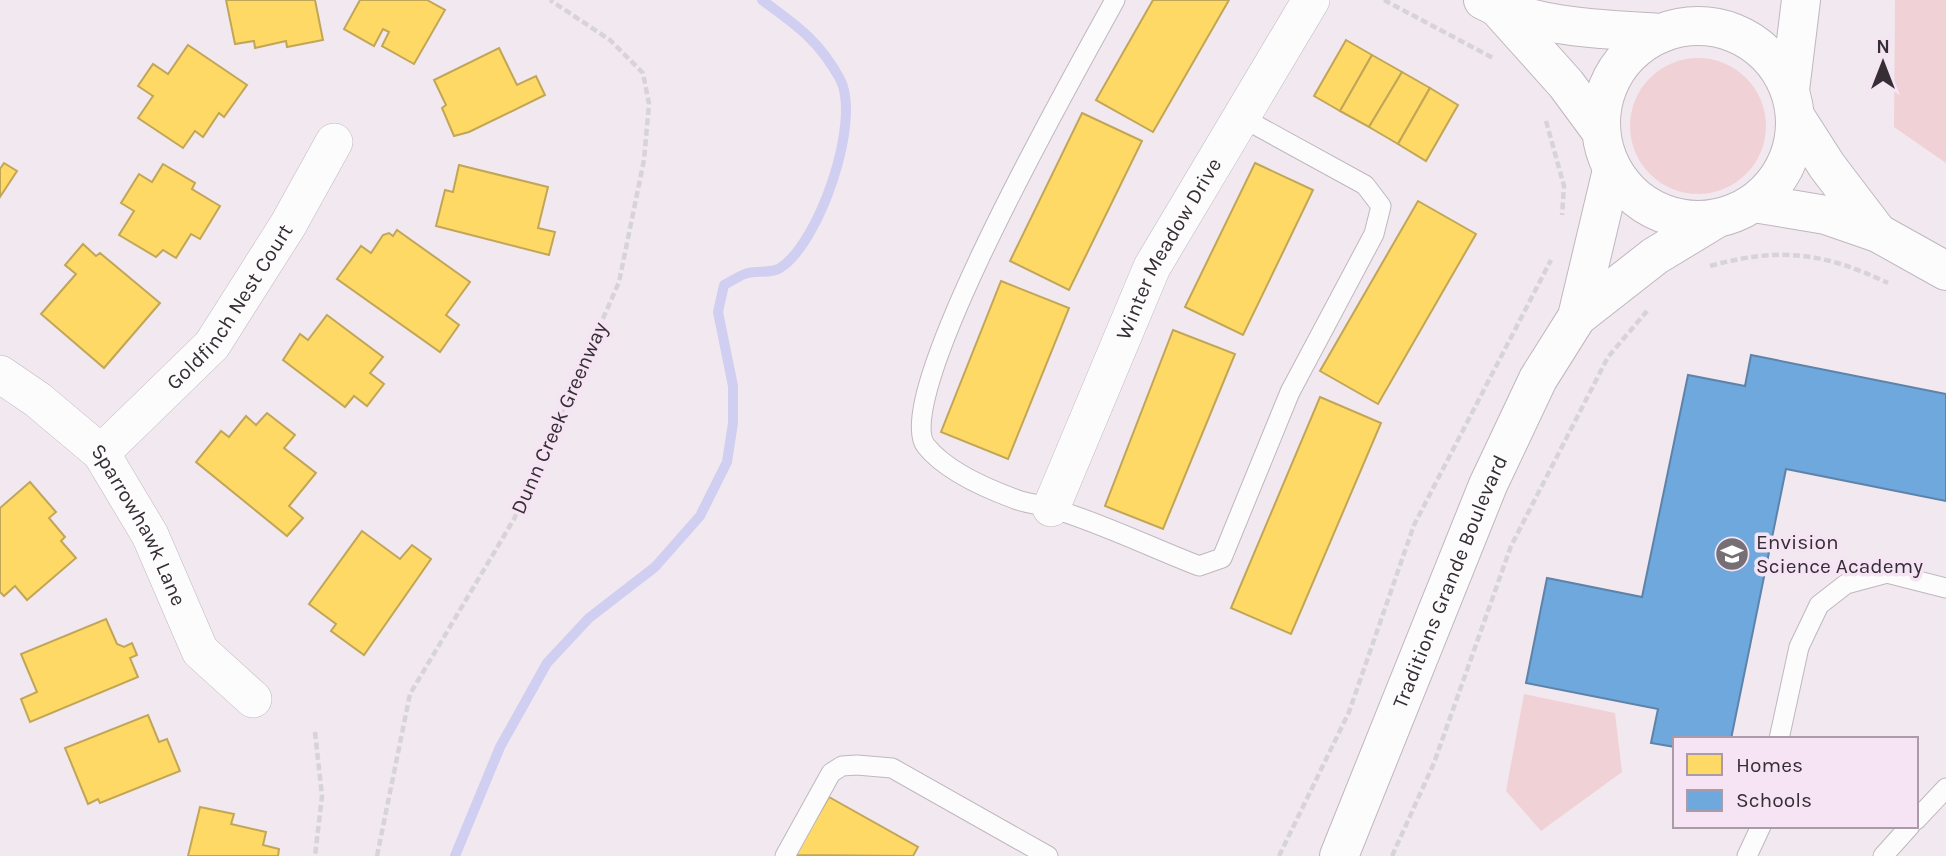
<svg xmlns="http://www.w3.org/2000/svg" width="1946" height="856" font-family="Karla,sans-serif">
<style>
.green{fill:#f0d2d6}
.homes{fill:#ffd966;stroke:#c2a657;stroke-width:2}
.schools{fill:#6fa8dc;stroke:#5e83aa;stroke-width:2}
.lines{fill:none;stroke-linecap:round;stroke-linejoin:round}
.stream{stroke:#d0cff1;stroke-width:10}
.lane-casing{stroke:#bfb7bd;stroke-width:21}
.street-casing{stroke:#bfb7bd;stroke-width:38}
.secondary-casing{stroke:#bfb7bd;stroke-width:40}
.path{stroke:#d6d4d6;stroke-width:4.5;stroke-dasharray:7 3.5;stroke-linecap:butt}
.lane{stroke:#fdfcfd;stroke-width:19}
.street{stroke:#fdfcfd;stroke-width:37}
.secondary{stroke:#fdfcfd;stroke-width:38}
.labels{text-anchor:middle;dominant-baseline:central;stroke-width:7;stroke-linejoin:round;paint-order:stroke}
.street-label{font-size:21px;fill:#352e34;stroke:#f6e4f4}
.poi-label{font-size:21px;fill:#352e34;stroke:#f6e4f4;text-anchor:start}
</style>
<rect width="100%" height="100%" fill="#f2e8f0"/>
<!-- green -->
<g class="green">
<path d="M1895,0H1946V163L1894,127Z"/>
<circle cx="1698" cy="126" r="68"/>
<path d="M1524,694L1615,713L1622,772L1541,831L1506,791Z"/>
</g>
<!-- homes -->
<g class="homes">
<path d="M226,0H315L323,40L287,47L286,41L255,48L254,41L235,44Z"/>
<path d="M360,0H427L445,10L414,64L382,46L389,32L383,29L374,46L344,29Z"/>
<path d="M1153,0H1229L1153,132L1096,100Z"/>
<path d="M1346,40L1372,55L1340,111L1314,96Z"/>
<path d="M188,45L247,85L224,117L219,113L203,137L195,131L183,148L138,118L153,96L138,86L153,64L168,74Z"/>
<path d="M499,48L517,85L536,76L545,95L469,132L454,136L442,108L446,105L434,80Z"/>
<path d="M1372,55L1402,72L1369,127L1340,111Z"/>
<path d="M1402,72L1430,88L1398,144L1369,127Z"/>
<path d="M1430,88L1458,105L1426,161L1398,144Z"/>
<path d="M1082,113L1142,141L1069,290L1010,261Z"/>
<path d="M4,163L17,171L0,197V169Z"/>
<path d="M1255,163L1313,190L1243,335L1185,307Z"/>
<path d="M163,164L195,183L192,189L220,206L200,239L191,234L176,258L163,250L156,257L119,235L134,211L121,203L139,174L152,182Z"/>
<path d="M459,165L548,187L538,228L555,232L549,255L436,226L445,190L453,192Z"/>
<path d="M1418,201L1476,234L1378,404L1320,371Z"/>
<path d="M397,230L470,282L446,315L459,325L440,352L337,279L361,246L371,253L383,235L389,233L393,236Z"/>
<path d="M83,244L96,256L100,253L160,303L104,368L41,314L76,274L65,265Z"/>
<path d="M1001,281L1069,308L1008,459L941,432Z"/>
<path d="M327,315L383,357L370,373L384,384L367,406L354,396L345,407L283,360L300,334L308,340Z"/>
<path d="M1173,330L1235,354L1163,529L1105,506Z"/>
<path d="M1320,397L1381,423L1291,634L1231,608Z"/>
<path d="M267,413L295,435L284,448L316,473L289,506L303,518L287,536L196,462L221,431L229,437L246,416L256,425Z"/>
<path d="M30,482L56,512L49,518L65,537L61,541L76,558L27,600L15,586L4,596L0,592V508Z"/>
<path d="M362,531L400,559L412,545L431,559L364,655L331,631L336,624L309,604Z"/>
<path d="M106,619L117,644L124,647L132,643L137,655L130,658L138,677L30,722L21,699L37,692L21,654Z"/>
<path d="M148,715L159,742L167,739L180,771L100,803L98,799L88,804L65,748Z"/>
<path d="M829,797L918,847L913,856L795,855Z"/>
<path d="M200,807L234,814L231,824L266,832L263,845L279,849L278,856H188Z"/>
</g>
<!-- schools -->
<path class="schools" d="M1751,355L1946,394V501L1786,469L1731,739H1675V747L1651,743L1658,709L1526,683L1547,578L1642,597L1688,375L1745,386Z"/>
<g class="lines">
<!-- stream -->
<path class="stream" d="M455,856L500,747L547,663L589,618L655,567L700,516L727,462L733,423V386L718,312L724,285C732,281 740,275 748,273C758,270 771,274 780,268C819,244 862,120 840,79C819,40 796,25 762,0"/>
<!-- lane casing -->
<g class="lane-casing">
<g id="lane">
<path d="M1115,0C1083,59 888,399 926,446C946,471 985,488 1015,499C1027,504 1040,504 1051,508C1101,523 1150,547 1199,566L1222,558L1290,392L1374,234L1381,206L1365,185L1241,117"/>
<path d="M1779,739L1799,647L1819,605L1846,584L1887,573L1946,588"/>
<path d="M1916,820L1946,788"/>
<path d="M785,856L831,773L842,766L857,765L892,768L1048,856"/>
<path d="M1747,856L1761,826"/>
<path d="M1883,856L1910,826"/>
</g>
</g>
<!-- street casing -->
<g class="street-casing">
<g id="street">
<path id="s1" d="M0,374L38,400L101,453L150,535L200,651L253,699"/>
<path id="s2" d="M101,453L212,345L288,225L334,142"/>
<path id="s3" d="M1051,508L1152,267L1311,0"/>
</g>
</g>
<!-- secondary casing -->
<g class="secondary-casing">
<g id="secondary">
<path d="M1483,0C1536,29 1603,29 1661,33"/>
<path d="M1497,7L1566,84L1600,130"/>
<circle cx="1698" cy="123" r="97"/>
<path d="M1790,90L1801,0"/>
<path d="M1795,116L1827,166L1878,233"/>
<path d="M1754,203L1826,215L1878,233L1946,271"/>
<path d="M1577,317L1655,256L1716,219"/>
<path id="s4" d="M1339,856L1488,485L1538,379L1577,317L1612,170"/>
</g>
</g>
<!-- path -->
<g class="path">
<path d="M1384,0L1493,58"/>
<path d="M1546,121L1564,186L1562,215"/>
<path d="M1710,266C1779,247 1823,252 1888,283"/>
<path d="M315,732L322,796L315,856"/>
<path d="M377,856L410,694L514,519L573,387L619,282L644,160L649,104L643,73L610,40L550,0"/>
<path d="M1279,856L1349,712L1414,525L1551,260"/>
<path d="M1392,856L1434,763L1511,546L1608,357L1647,311"/>
</g>
<!-- lane -->
<use href="#lane" class="lane"/>
<!-- street -->
<use href="#street" class="street"/>
<!-- secondary -->
<use href="#secondary" class="secondary"/>
</g>
<!-- icons -->
<defs>
<g id="school-disc" transform="scale(1.75)"><circle r="9.5" fill="#776f76" stroke="#f6e4f4"/><path d="M0-5L7-2L0 1L-7-2ZM-4 1L0 2.5L4 1V4Q0 6-4 4Z" fill="#fff"/></g>
</defs>
<g fill-rule="evenodd">
<use href="#school-disc" x="1732" y="554"/>
</g>
<g class="labels">
<!-- street labels -->
<g class="street-label">
<text stroke="none"><textPath href="#s3" startOffset="285">Winter Meadow Drive</textPath></text>
<text stroke="none"><textPath href="#s2" startOffset="196">Goldfinch Nest Court</textPath></text>
<text transform="translate(559 418) rotate(-66)">Dunn Creek Greenway</text>
<text stroke="none"><textPath href="#s1" startOffset="210">Sparrowhawk Lane</textPath></text>
<text stroke="none"><textPath href="#s4" startOffset="296">Traditions Grande Boulevard</textPath></text>
</g>
<!-- poi labels -->
<g class="poi-label">
<text x="1756" y="542">Envision<tspan x="1756" dy="24">Science Academy</tspan></text>
</g>
</g>
<!-- legend -->
<rect x="1673" y="737" width="245" height="91" fill="#f6e4f4" stroke="#a99ba7" stroke-width="2"/>
<rect x="1687" y="754" width="35" height="21" fill="#ffd966" stroke="#a99ba7" stroke-width="2"/>
<text x="1736" y="772" font-size="21" fill="#352e34">Homes</text>
<rect x="1687" y="790" width="35" height="21" fill="#6fa8dc" stroke="#a99ba7" stroke-width="2"/>
<text x="1736" y="807" font-size="21" fill="#352e34">Schools</text>
<!-- north arrow -->
<g transform="translate(1883 63)" stroke="#f6e4f4" stroke-width="5" paint-order="stroke">
<path d="M0-5L12 26L0 18L-12 26Z" fill="#352e34"/>
<text y="-10" font-size="19" font-weight="bold" text-anchor="middle" fill="#352e34">N</text>
</g>
</svg>
